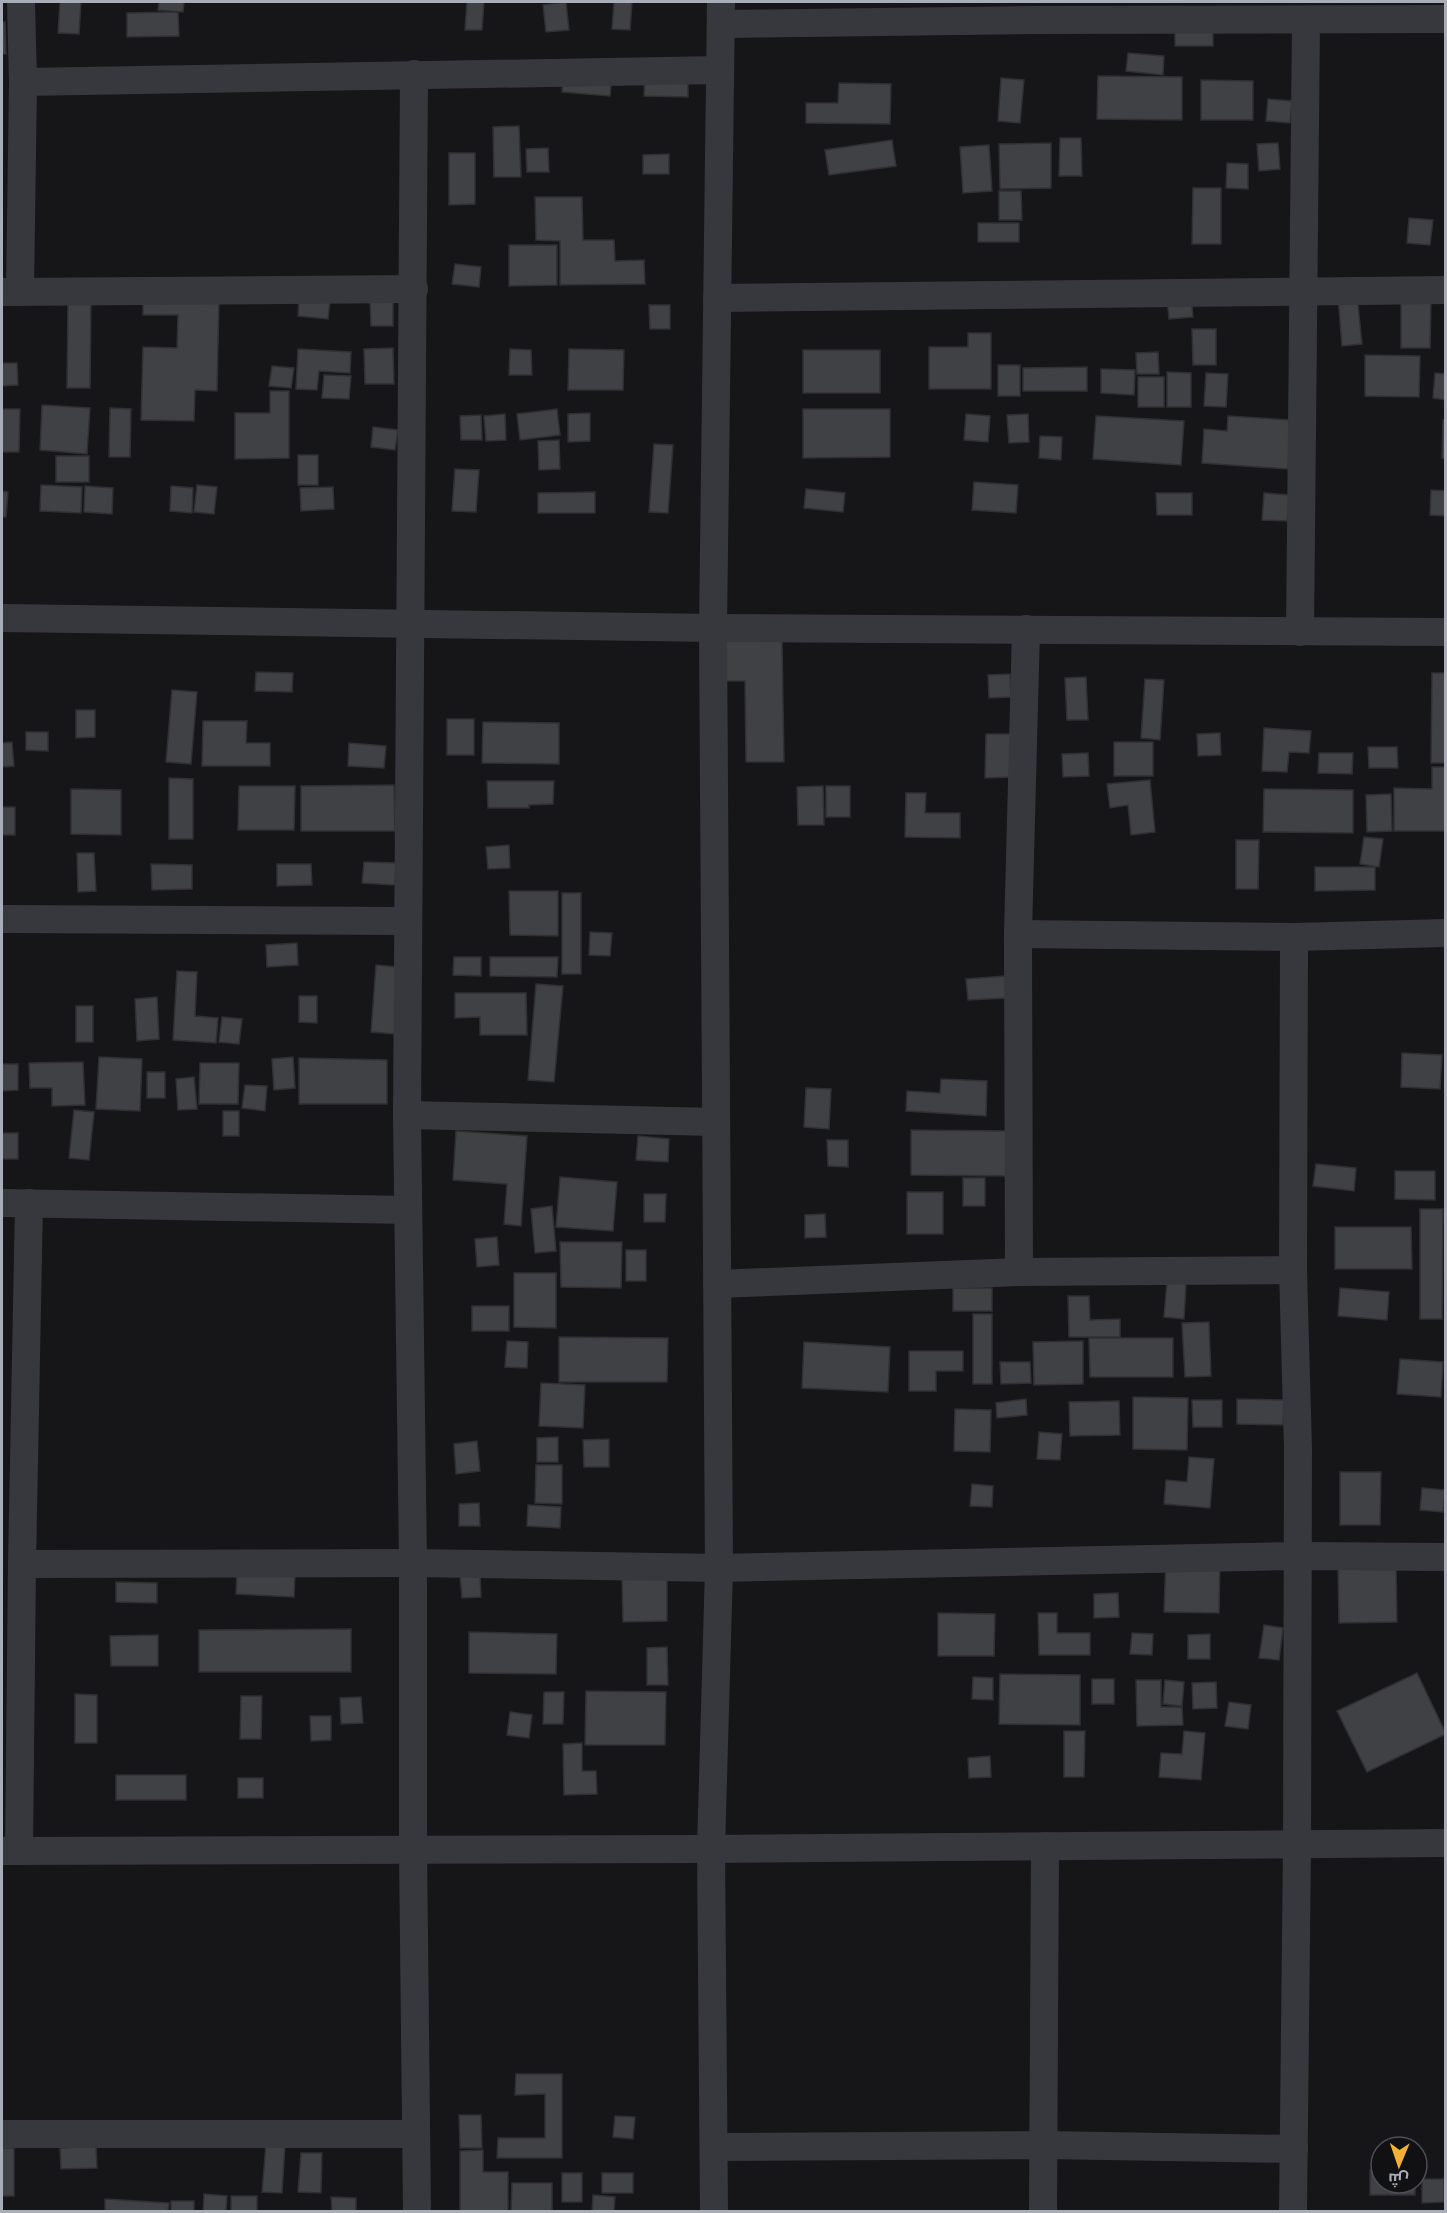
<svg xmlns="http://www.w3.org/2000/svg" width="1447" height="2213" font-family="'Titillium Web',Cairo,sans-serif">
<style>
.building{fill:#404145;stroke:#303034;stroke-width:1.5}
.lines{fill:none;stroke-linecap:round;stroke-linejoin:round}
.minor{stroke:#37383d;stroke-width:28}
</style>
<rect width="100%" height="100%" fill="#161618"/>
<!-- building -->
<g class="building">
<path d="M60,2H81L79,34L58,33Z"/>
<path d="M159,2H184L183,12L158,10Z"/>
<path d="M467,2H484L482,30H465Z"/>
<path d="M566,2L569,30L546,32L543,5Z"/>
<path d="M614,2H632L630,30L612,29Z"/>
<path d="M178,12L179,36L127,37V13Z"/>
<path d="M2,22H5L6,54H2Z"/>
<rect x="1175" y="26" width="38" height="20"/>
<path d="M1128,53L1164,56L1163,75L1126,71Z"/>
<path d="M563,72L612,75L610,96L562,92Z"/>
<path d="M645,75L688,77V97L644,96Z"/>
<path d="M1098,76L1182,77V120L1097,119Z"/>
<path d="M1001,78L1024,80L1020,123L998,121Z"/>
<path d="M1201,80L1253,81V120H1201Z"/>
<path d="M839,83L891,84L890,124L806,123V103H838Z"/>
<path d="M1268,99L1292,101L1290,123L1266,121Z"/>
<path d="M519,126L521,177H494L493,127Z"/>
<path d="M1060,138H1081L1082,176H1059Z"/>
<path d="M892,140L896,166L829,175L825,150Z"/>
<path d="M1051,143V188L1000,189L999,144Z"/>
<path d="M1278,143L1280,169L1259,171L1257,144Z"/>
<path d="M989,145L992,191L963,193L960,147Z"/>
<path d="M548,148L549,172H527L526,149Z"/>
<path d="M449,153H475V204L449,205Z"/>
<path d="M669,154V174H643V155Z"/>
<path d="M1227,163L1248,164V189L1226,188Z"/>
<path d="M1193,188H1221V244H1192Z"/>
<path d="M999,191H1021L1022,220H999Z"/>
<path d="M535,197H582L583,240H614L615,261L644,260L645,284L560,285V241L536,240Z"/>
<path d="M1409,218L1433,220L1430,245L1407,243Z"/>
<rect x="978" y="223" width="41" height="19"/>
<path d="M509,245H557V285L509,286Z"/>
<path d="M455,264L481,267L479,287L452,284Z"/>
<path d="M1357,295L1362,344L1342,346L1338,297Z"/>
<path d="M1191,296L1193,317L1169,319L1167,298Z"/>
<path d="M143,297L219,299L217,391L195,390L194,421L141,420L143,347L177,348L178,315H143Z"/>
<path d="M68,298H91L90,388H67Z"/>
<path d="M299,298L330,301L328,319L298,316Z"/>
<path d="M393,298V326H371L370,299Z"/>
<path d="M1401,299L1431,300L1430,348H1401Z"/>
<path d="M649,305H670V329H650Z"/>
<path d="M1192,329H1216V365H1193Z"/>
<path d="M968,333H991V389H929V347H968Z"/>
<path d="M393,348L394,384H365L364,349Z"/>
<path d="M298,349L351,352L350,373L319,371L317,390L296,389Z"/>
<path d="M510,349L531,350L532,375H509Z"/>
<path d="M569,349L624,350L623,390H568Z"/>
<rect x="803" y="350" width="77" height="43"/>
<path d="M1158,352L1159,374H1137L1136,353Z"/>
<path d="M1365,355L1420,356L1419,397L1365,396Z"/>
<path d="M2,363H17L18,385L2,386Z"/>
<rect x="998" y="365" width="22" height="31"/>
<path d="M272,366L294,368L291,388L269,386Z"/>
<path d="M1087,367V391H1023V368Z"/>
<path d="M1101,369L1135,370L1134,395L1101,393Z"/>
<path d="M1167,372L1191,373V407H1167Z"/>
<path d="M1206,373L1228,374L1226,407L1204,406Z"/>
<path d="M1435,373L1446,374V400L1433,398Z"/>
<path d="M324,375L351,376L349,399L322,398Z"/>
<rect x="1138" y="377" width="26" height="30"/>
<path d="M270,391H289V458L235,459V413H270Z"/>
<path d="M42,405L90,408L87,454L40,450Z"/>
<path d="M110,408L131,409L130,457H109Z"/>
<path d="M2,409H20L19,452H2Z"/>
<path d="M557,409L560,435L520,440L517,414Z"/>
<path d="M803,409H890V457L803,458Z"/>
<path d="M590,413V441L568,442V414Z"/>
<path d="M505,414L506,440L486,441L484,416Z"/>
<path d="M966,414L990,416L988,442L964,440Z"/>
<path d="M1028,414L1029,442L1009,443L1007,415Z"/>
<path d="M481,415L482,440H461L460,416Z"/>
<path d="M1096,416L1184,421L1181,465L1093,459Z"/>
<path d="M1228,416L1291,420L1288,469L1202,463L1204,429L1227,431Z"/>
<path d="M1443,420H1446V459L1442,458Z"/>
<path d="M373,427L398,430L395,450L371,447Z"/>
<path d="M1040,436L1062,437L1061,460L1039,458Z"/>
<path d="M559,440L560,469L539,470L538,441Z"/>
<path d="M654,444L673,445L668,513L649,512Z"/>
<rect x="298" y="455" width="20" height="30"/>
<rect x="56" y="456" width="33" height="26"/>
<path d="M455,469L479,470L476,512L452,511Z"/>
<path d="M974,482L1018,485L1016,513L972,510Z"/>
<path d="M41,485L82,487L81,513L40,511Z"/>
<path d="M197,485L217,487L214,514L194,512Z"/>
<path d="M85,486L113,488L112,514L84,512Z"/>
<path d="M171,486L193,488L192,513L170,511Z"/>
<path d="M333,487L334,509L301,511L300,488Z"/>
<path d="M806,489L845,493L843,512L804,508Z"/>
<path d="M1431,490L1446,491V516L1430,515Z"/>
<path d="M2,491L8,492L6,517H2Z"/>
<path d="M595,492V513H538V493Z"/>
<path d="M1156,493H1192V515H1157Z"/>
<path d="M1264,493L1290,495L1287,521L1262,520Z"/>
<path d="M725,618L782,642L784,762H746L745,681H709Z"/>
<path d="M256,672L293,673L292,692L255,691Z"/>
<path d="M1432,673H1446V763H1431Z"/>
<path d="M1010,674L1011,697L989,698L988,675Z"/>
<path d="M1086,677L1088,720H1067L1065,678Z"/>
<path d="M1145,679L1164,680L1160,740L1141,738Z"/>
<path d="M172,690L197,692L191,764L166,762Z"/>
<path d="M76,710H95V737L76,738Z"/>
<rect x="447" y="719" width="27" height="36"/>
<path d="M203,721H247L246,743H270V766H202Z"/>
<path d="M483,722L559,723V764L482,763Z"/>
<path d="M1264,728L1311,731L1309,753L1289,752L1287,772L1262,771Z"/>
<path d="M26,732H48V751L26,750Z"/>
<path d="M1220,733L1221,755L1198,756L1197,734Z"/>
<path d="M986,734H1013V777L985,778Z"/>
<path d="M12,742L14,766L2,767V743Z"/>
<rect x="1114" y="742" width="39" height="34"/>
<path d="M349,743L386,746L384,768L348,766Z"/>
<path d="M1368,747H1397L1398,768H1369Z"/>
<path d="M1088,753L1089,776L1063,777L1062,754Z"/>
<path d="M1319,753H1353L1352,774L1318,773Z"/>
<path d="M1432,767H1446V831H1394V788L1432,789Z"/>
<path d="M169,778L193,779V839H169Z"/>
<path d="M1150,780L1155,832L1131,835L1128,805L1110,808L1107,784Z"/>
<path d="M487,781H554L553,804L529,805V808H488Z"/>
<path d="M394,785L395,831H301V786Z"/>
<path d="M239,786H295L294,830H238Z"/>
<path d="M823,786L824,825H798L797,787Z"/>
<rect x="826" y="786" width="24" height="31"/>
<path d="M71,789L121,790V835L71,834Z"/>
<path d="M1264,789L1353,790V833L1263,832Z"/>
<path d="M906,793H926L925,813H960V838L905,837Z"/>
<path d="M1391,794L1392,831L1367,832L1366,795Z"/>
<rect x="2" y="807" width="13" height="28"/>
<path d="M1364,837L1383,839L1379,867L1360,864Z"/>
<path d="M1236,840H1259L1258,889H1236Z"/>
<path d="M509,845L510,868L488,869L486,847Z"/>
<path d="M77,853H94L96,891L78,892Z"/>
<path d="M364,862L396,863L395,885L362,883Z"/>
<path d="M151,864L192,865V889L152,890Z"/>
<path d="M277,864H311L312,885L277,886Z"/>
<path d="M1315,867H1375V890L1315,891Z"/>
<path d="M509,891H558V936L510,935Z"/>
<rect x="562" y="893" width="19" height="81"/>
<path d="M590,932L612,933L610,956L589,955Z"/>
<path d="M297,943L298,965L267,967L266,945Z"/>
<path d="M454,957H481V976L453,975Z"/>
<path d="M490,957H558L557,977L490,976Z"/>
<path d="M376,965L398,967L395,1034L371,1032Z"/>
<path d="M177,971L197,972L195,1016L218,1018L216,1043L173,1040Z"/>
<path d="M1005,976L1007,998L968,1000L966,979Z"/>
<path d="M536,984L563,986L554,1082L528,1080Z"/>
<path d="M455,993H526L527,1035H480V1017L455,1018Z"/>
<path d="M299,996H317V1023L299,1022Z"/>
<path d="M157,997L159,1039L137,1041L135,999Z"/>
<rect x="76" y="1006" width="17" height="36"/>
<path d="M222,1017L242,1019L239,1044L219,1042Z"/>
<path d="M1402,1053L1442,1055L1440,1089L1401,1087Z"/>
<path d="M99,1057L142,1059L140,1111L96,1109Z"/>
<path d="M293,1057L295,1088L274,1090L272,1059Z"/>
<path d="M299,1058L387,1060V1104H299Z"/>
<path d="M83,1062L85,1105L52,1106V1088H30L29,1063Z"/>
<path d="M200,1063H239L238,1104H199Z"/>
<path d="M2,1064H18V1090L2,1091Z"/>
<rect x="147" y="1072" width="18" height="26"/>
<path d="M194,1077L197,1109L178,1110L176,1079Z"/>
<path d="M941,1079L987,1081L986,1116L906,1111L907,1091L940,1093Z"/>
<path d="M245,1085L267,1086L265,1111L242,1108Z"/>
<path d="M806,1088L831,1089L829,1129L804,1127Z"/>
<path d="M74,1110L94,1112L89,1160L69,1158Z"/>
<rect x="223" y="1111" width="16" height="25"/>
<path d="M911,1130L1009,1131L1008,1176L911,1175Z"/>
<path d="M456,1131L527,1136L521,1226L504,1224L507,1184L453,1180Z"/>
<rect x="2" y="1133" width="16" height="26"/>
<path d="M638,1136L669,1139L668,1162L636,1160Z"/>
<path d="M827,1140H848V1167L828,1166Z"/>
<path d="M1316,1164L1356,1168L1354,1191L1313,1186Z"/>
<path d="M1395,1171H1435V1200L1395,1199Z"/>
<path d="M560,1177L617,1182L613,1231L556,1227Z"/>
<rect x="963" y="1178" width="22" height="28"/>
<rect x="907" y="1192" width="36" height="42"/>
<path d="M644,1194H666L665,1222H644Z"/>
<path d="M552,1206L556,1251L535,1253L531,1209Z"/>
<path d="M1420,1209H1443L1442,1319H1420Z"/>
<path d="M825,1214L826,1237L805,1238V1215Z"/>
<path d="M1335,1227H1411L1412,1269H1335Z"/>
<path d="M497,1237L499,1265L477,1267L475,1239Z"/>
<path d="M560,1242H622L621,1288L561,1287Z"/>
<rect x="626" y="1250" width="20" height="31"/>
<path d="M514,1273H556V1328L514,1327Z"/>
<path d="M1167,1282L1186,1283L1184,1319L1164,1317Z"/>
<rect x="953" y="1288" width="39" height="23"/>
<path d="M1340,1288L1389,1292L1387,1320L1338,1316Z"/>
<path d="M1068,1296H1089L1090,1320L1120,1319V1337H1069Z"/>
<rect x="472" y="1306" width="37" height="25"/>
<rect x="973" y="1314" width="19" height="70"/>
<path d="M1209,1322L1211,1376L1185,1377L1182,1323Z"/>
<path d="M559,1337L668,1338L667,1382H559Z"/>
<path d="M1089,1338H1173V1377H1090Z"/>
<path d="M507,1341L528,1342L527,1368L505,1367Z"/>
<path d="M1083,1341V1384L1034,1385L1033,1342Z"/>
<path d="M804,1342L890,1347L888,1392L802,1388Z"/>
<path d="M909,1351H963V1371H936V1391H909Z"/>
<path d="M1400,1359L1443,1362L1441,1397L1397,1394Z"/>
<path d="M1000,1362H1030L1031,1383L1001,1384Z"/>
<path d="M541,1383L585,1385L583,1428L539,1426Z"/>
<path d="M1133,1397L1188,1398L1187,1450L1133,1449Z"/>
<path d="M1026,1399L1027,1415L997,1418L996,1403Z"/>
<path d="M1237,1399L1284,1400L1283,1425L1237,1424Z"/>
<path d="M1192,1400H1222V1427H1193Z"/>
<path d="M1119,1401L1120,1435L1070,1436L1069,1402Z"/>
<path d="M955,1409L991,1410L990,1452L954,1451Z"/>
<path d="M1039,1432L1062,1434L1060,1460L1037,1459Z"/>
<path d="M558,1437V1462H537V1438Z"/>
<path d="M609,1439V1467H584L583,1440Z"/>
<path d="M477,1441L480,1471L456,1474L454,1444Z"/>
<path d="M1189,1457L1214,1459L1210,1508L1164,1504L1166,1480L1187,1482Z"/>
<path d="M536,1465H562V1504L535,1503Z"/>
<path d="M1340,1472H1381L1380,1525H1340Z"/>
<path d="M972,1484L993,1486L992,1507L970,1506Z"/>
<path d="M1422,1488L1445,1490L1443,1512L1420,1510Z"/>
<path d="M479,1503L480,1526H459V1504Z"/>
<path d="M528,1505L561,1507L560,1528L527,1526Z"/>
<path d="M1166,1557L1220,1558L1219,1613L1164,1612Z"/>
<path d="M1338,1565H1396L1397,1622L1339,1623Z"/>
<path d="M237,1571L295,1574L294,1597L236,1594Z"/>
<path d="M480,1575L481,1597L462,1598L460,1576Z"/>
<path d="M667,1576V1621L623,1622L622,1577Z"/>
<path d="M116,1582L157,1583V1603L116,1602Z"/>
<path d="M1118,1593L1119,1617L1094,1618V1594Z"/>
<path d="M938,1613L995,1614L994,1656H938Z"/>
<path d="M1038,1613H1057V1633H1090V1655H1039Z"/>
<path d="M1264,1625L1283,1628L1279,1660L1259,1658Z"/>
<path d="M351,1629V1672H199V1630Z"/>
<path d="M469,1632L557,1634L556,1674L469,1673Z"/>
<path d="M1132,1633L1153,1634L1152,1655L1130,1654Z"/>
<path d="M1210,1634V1659H1188V1635Z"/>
<path d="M158,1635V1666H111L110,1636Z"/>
<path d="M667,1647L668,1685H647V1648Z"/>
<path d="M1417,1673L1446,1734L1367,1772L1337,1711Z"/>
<path d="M1000,1674L1080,1675V1725L999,1724Z"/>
<path d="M973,1677L993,1678V1700L972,1699Z"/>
<rect x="1092" y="1679" width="22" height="25"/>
<path d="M1136,1680H1161V1707H1182L1183,1725L1137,1726Z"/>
<path d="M1165,1680L1184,1682L1182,1706L1163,1704Z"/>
<path d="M1216,1682L1217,1708L1193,1709L1192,1683Z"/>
<path d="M586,1691L666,1692L665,1745H585Z"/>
<path d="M544,1692H564L563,1724H543Z"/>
<path d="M75,1694L97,1695V1743H75Z"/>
<path d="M241,1696H262L261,1739H240Z"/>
<path d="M361,1697L363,1723L341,1724L340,1698Z"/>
<path d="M1229,1702L1251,1705L1248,1729L1225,1726Z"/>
<path d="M510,1712L532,1715L529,1738L507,1735Z"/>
<path d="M310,1716H331V1740L311,1741Z"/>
<path d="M1064,1731H1085L1084,1777H1064Z"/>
<path d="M1184,1731L1205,1733L1201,1780L1159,1777L1161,1753L1182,1754Z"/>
<path d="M582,1743V1771H596L597,1794L564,1795L563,1744Z"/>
<path d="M990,1756L991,1777L969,1778L968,1758Z"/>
<rect x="116" y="1775" width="70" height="25"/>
<rect x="238" y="1778" width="25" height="20"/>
<path d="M516,2074H562V2158H497L498,2138H545V2094L515,2095Z"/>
<path d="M459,2115H481L482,2148H460Z"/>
<path d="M615,2116L635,2117L633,2139L613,2137Z"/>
<path d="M266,2144L285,2145L282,2193L262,2192Z"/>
<path d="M96,2146L97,2168L61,2169L60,2148Z"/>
<rect x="2" y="2148" width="12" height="48"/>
<path d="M483,2150V2172H508V2212H460V2151Z"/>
<path d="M301,2153H322L321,2193L298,2192Z"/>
<path d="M1370,2170H1381V2183H1415V2195H1370Z"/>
<rect x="562" y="2173" width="20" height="29"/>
<rect x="602" y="2173" width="31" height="20"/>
<path d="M1422,2179H1444V2202L1422,2203Z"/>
<path d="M512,2183H552V2212H511Z"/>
<path d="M204,2194L227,2196L226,2212H203Z"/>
<path d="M593,2195L615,2197L614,2212H592Z"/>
<rect x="231" y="2196" width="26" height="16"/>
<path d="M331,2197L356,2198V2212H332Z"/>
<path d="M105,2199L169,2203L168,2212H105Z"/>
<rect x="171" y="2201" width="23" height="11"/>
</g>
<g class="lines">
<!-- minor -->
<g class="minor">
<path d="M722,24L1033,20L1446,19"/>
<path d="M414,74L407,1115L413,1563V1850L417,2212"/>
<path d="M23,82L720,70"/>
<path d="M2,292L414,289"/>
<path d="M20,292L23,82L21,2"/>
<path d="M717,298L1446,290"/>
<path d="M2,618L713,628L1446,632"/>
<path d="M1026,629L1018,934L1294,937L1446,933"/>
<path d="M1300,632L1306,21"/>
<path d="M2,919L408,921"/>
<path d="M1018,934L1019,1272"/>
<path d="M407,1115L716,1122"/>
<path d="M2,1203L408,1210"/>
<path d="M717,1284L1019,1272L1293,1270"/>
<path d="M22,1564L29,1203"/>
<path d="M2,1851L711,1849L1446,1843"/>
<path d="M19,1851L22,1564L413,1563L719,1568L1298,1556L1446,1557"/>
<path d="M2,2134H415"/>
<path d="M714,2147L1045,2145L1294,2149"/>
<path d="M714,2212L711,1849L719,1568L713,628L721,2"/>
<path d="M1043,2212L1045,1846"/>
<path d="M1293,2212L1297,1845L1298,1449L1293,1270L1294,937"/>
</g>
</g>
<!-- border -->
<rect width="1447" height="2213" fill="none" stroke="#a8adb8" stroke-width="6"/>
<!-- north arrow -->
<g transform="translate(1399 2165) rotate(182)"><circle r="28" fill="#111113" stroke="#4d4f55" stroke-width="1.5"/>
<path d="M0-4.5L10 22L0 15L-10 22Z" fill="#f2b134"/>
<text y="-9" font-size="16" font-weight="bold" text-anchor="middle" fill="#a8adb8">ش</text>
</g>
</svg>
